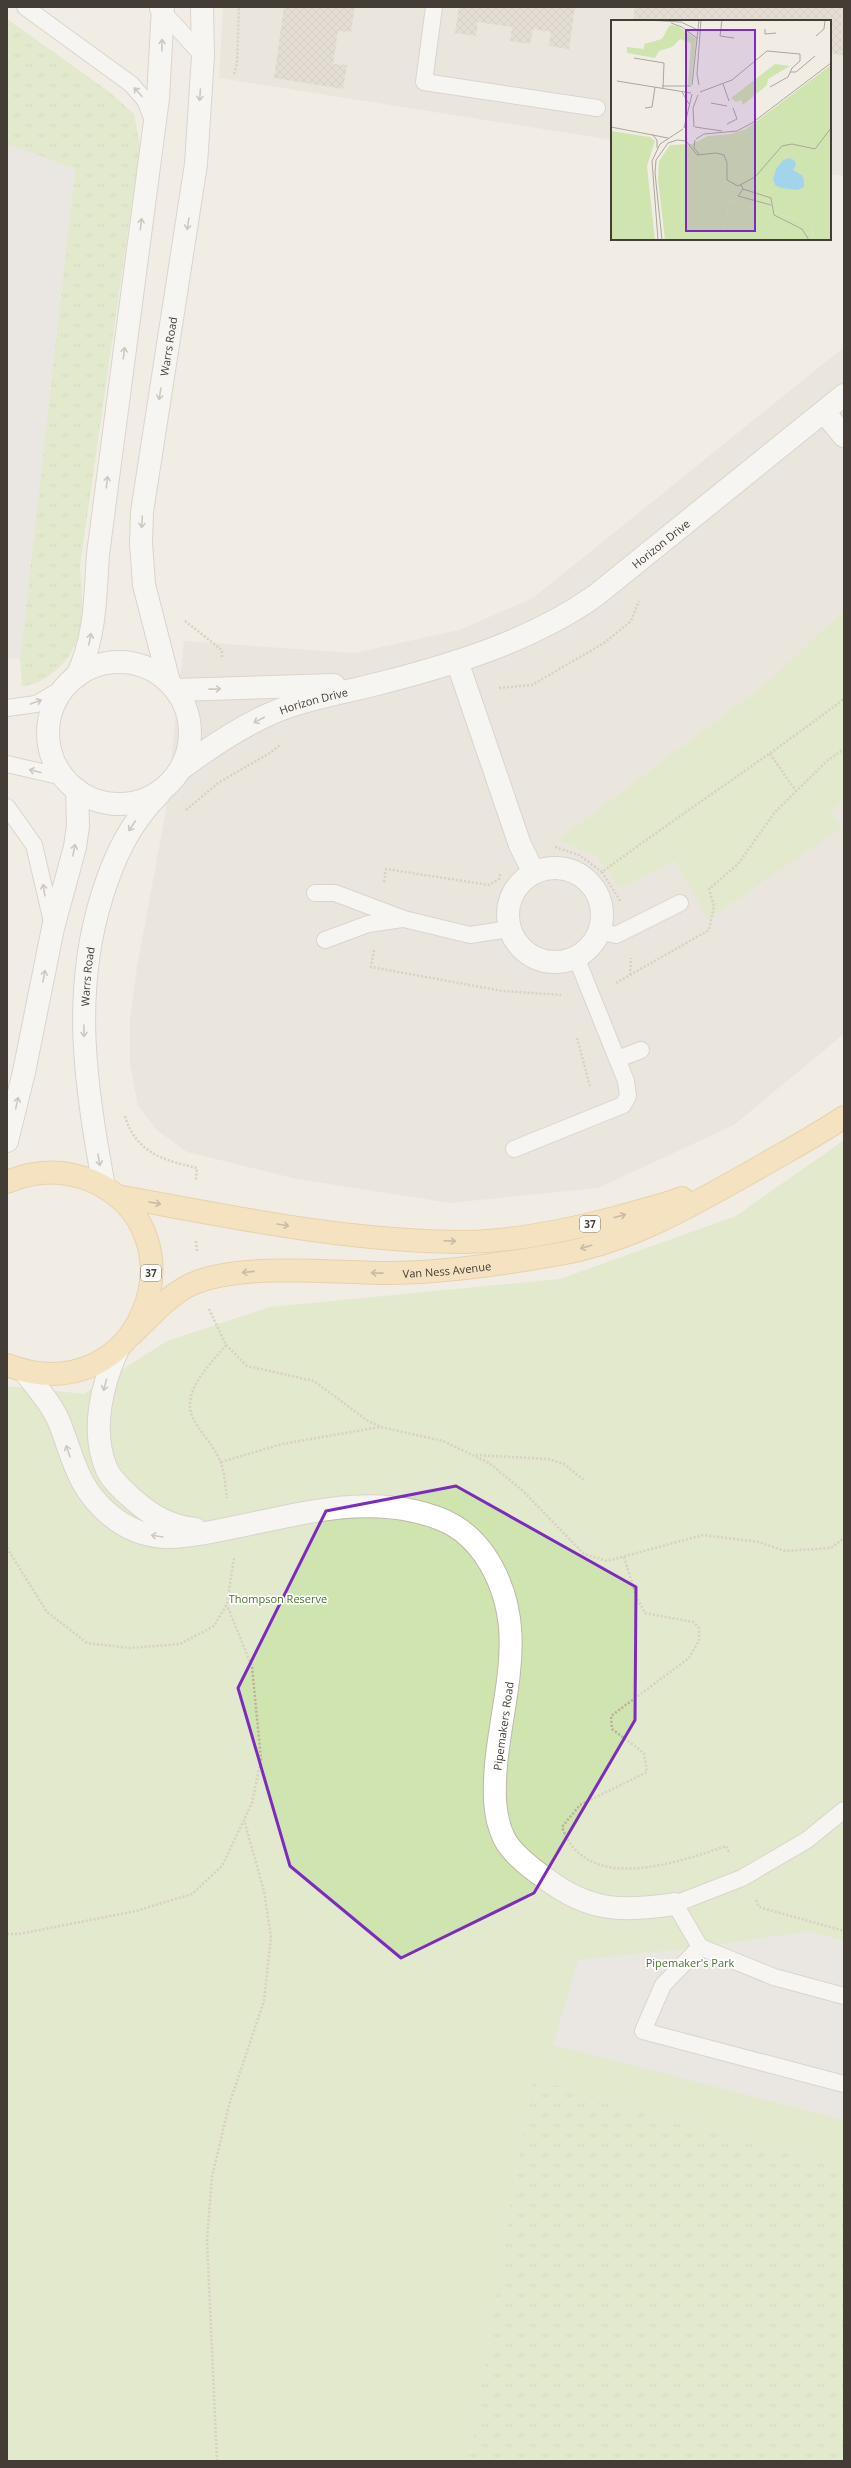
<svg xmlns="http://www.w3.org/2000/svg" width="851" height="2468" font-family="'Open Sans',sans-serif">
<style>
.residential{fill:#e5ded3}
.grass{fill:url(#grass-tufts)}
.park{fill:#d0e4af}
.parking{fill:#e2e0dd}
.building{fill:url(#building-cross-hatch)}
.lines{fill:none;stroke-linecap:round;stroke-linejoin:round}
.service-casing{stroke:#bfb7ab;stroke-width:18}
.minor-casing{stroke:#bfb7ab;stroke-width:24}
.primary-casing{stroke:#ddb167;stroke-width:24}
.path{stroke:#bdae9a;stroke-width:2.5;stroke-dasharray:2 2;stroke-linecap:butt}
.service{stroke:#fff;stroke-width:16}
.minor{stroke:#fff;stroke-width:22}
.primary{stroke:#f9d596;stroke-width:22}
.oneway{stroke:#a19e9a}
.oneway2{stroke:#958161}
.marked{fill:none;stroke:#7b2cbf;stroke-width:3;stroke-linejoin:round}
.labels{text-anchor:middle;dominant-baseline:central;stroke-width:3.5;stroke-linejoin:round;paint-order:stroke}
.shield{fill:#fff;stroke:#7b7772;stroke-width:1}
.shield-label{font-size:10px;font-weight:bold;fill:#433d35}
.street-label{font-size:11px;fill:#433d35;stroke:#fff}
.park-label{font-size:11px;fill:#4b722b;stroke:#fff}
.inset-road{fill:none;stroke:#aba79f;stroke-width:1}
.view{fill:#7b2cbf;fill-opacity:0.15;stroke:#7b2cbf;stroke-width:2}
.inset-edge{fill:none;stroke:#433d35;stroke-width:2}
</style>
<defs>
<pattern id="grass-tufts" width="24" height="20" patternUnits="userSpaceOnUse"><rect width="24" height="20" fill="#d0e4af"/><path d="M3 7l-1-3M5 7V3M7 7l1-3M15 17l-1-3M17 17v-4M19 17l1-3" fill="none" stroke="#b4c497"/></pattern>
<pattern id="building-cross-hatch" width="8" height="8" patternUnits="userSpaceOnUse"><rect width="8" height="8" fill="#d5cabe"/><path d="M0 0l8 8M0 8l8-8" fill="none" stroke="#b8aea4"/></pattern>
</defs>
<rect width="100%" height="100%" fill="#f1ede5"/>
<!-- residential -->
<g class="residential">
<path d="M223,7H844V176L830,174V21H612V140L219,78Z"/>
<path d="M844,347V1034L734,1125L598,1188L450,1203L297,1179L187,1152L158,1131L138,1106L130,1064V1019L137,967L165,815L184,641L354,653L459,630L533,598Z"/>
</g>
<!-- grass -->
<g class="grass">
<path d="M7,19L108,91L134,114L140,147L80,566C83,603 87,646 55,671C44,680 35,685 22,686L20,659L75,169L7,144Z"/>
<path d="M532,2078L844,2169V2461H469Z"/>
</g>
<!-- park -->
<g class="park">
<path d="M844,610V800L831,811L842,828L708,919L675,860L620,888L598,857L558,840L768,682Z"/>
<path d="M844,1140V2169L532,2078L469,2461H7V1386L84,1394L167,1341L270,1307L560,1279L736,1216Z"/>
</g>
<!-- parking -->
<g class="parking">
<path d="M7,144L75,169L20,659L7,658Z"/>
<path d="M810,1931L844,1941V2120L553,2045L578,1960L700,1947Z"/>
</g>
<!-- building -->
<g class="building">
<path d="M284,7H355L351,32L338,31L333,64L347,65L343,89L274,78Z"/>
<path d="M459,7H575L569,49L549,46L551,32L533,29L530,44L510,41L512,27L478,22L476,36L455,33Z"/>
<path d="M635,7H844V56L830,53V21H633Z"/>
</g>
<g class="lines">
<!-- service casing -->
<g class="service-casing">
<g id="service">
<path d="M25,7L131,84L145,100L154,123"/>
<path d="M434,7L424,82L597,108"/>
<path d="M158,9L163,12L203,56"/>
<path d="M7,708L36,704L62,689"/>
<path d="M7,764L63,777"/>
<path d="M7,807L34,845L53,926"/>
<path d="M315,893H335L404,919L470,935L510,929"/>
<path d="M599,931L616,935L680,903"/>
<path d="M325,940L368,924L402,919"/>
<path d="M618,1059L641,1050"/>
<path d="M514,1149L623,1105L628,1096L626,1081L576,957"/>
<path d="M844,1810L807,1840L742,1878L675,1904L700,1947L774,1977L844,1996"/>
<path d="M700,1947L663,1985L643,2031L844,2084"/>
</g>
</g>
<!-- minor casing -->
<g class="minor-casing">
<g id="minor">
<path d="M824,412L844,436"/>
<path d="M457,661L520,845L534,873"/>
<circle cx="119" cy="733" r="71"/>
<path d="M77,676C96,636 95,597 98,554L158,98L163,7"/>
<path id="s1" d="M169,682L144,585L141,543L142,512L196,164L203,56L202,7"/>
<path d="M176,690L334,685"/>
<path id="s2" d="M182,768C209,748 240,727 272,713C305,699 342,693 377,684C452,665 531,641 595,596L844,395"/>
<circle cx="555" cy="915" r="47"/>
<path d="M7,1141L24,1072L53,928L75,847L78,826L77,790"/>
<path id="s3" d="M104,1187C86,1087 71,995 102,896C114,857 130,823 159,794"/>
<path d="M118,1349C102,1384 90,1431 107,1470C113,1482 125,1492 135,1501C153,1517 171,1526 195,1529"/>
<path d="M24,1371C37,1388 52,1404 60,1424C74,1460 77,1487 110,1515C146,1545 179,1538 221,1530C245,1525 269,1520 293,1515C333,1507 375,1502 414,1511C445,1518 465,1528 484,1554C531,1623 503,1690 496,1765C494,1789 493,1815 504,1838C512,1854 531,1868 545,1878C589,1912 623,1912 675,1904"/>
</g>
</g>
<!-- primary casing -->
<g class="primary-casing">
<g id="primary">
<path d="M7,1182C35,1170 63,1169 92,1181C208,1232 141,1416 7,1365"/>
<path d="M117,1196C232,1217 349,1242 466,1242C518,1241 569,1230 618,1217C639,1211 661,1206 682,1198"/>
<path id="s4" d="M132,1334C151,1316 172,1291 197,1282C249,1263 333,1273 389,1273C445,1273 510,1263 565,1253C636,1239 696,1203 758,1168C787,1151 816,1136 844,1117"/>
</g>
</g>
<!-- path -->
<g class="path">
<path d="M234,74L237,64L239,7"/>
<path d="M185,621L222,650V658"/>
<path d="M499,688L532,685L604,643L631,621L639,601"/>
<path d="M770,754L796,791"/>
<path d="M186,810L218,783L270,753L280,745"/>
<path d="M555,847L579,855L602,872C682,813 765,759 844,699"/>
<path d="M602,872L621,902"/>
<path d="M384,882L386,869L489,885L499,879L500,874"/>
<path d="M374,950L371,967L503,991L561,995"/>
<path d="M630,975L631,958"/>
<path d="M616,983L709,930L714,906L709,889L738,864L775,812L828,760L844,749"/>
<path d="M577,1038L590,1086"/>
<path d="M125,1116C136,1153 163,1160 197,1168L196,1180"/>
<path d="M196,1241L197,1251"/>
<path d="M209,1309L226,1345C213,1361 190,1383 190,1405C189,1423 214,1443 220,1461C225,1472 225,1486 227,1498"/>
<path d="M226,1345L247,1366L314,1381L368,1421L381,1427L443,1441L489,1463L522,1490L584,1554L607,1561L703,1535L759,1542L785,1551L831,1548L844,1538"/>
<path d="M476,1455L548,1459L564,1464L585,1481"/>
<path d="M221,1462L282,1444L380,1427"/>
<path d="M7,1548L47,1612L87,1643L129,1648L180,1644L214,1626L227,1604L234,1558"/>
<path d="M624,1557L637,1598L645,1613L693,1622L699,1628V1640L689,1658L611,1716L612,1729L644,1753L647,1772L580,1805L562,1827C586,1895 676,1863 726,1846L730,1854"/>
<path d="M756,1900L759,1907L844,1931"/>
<path d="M7,1934H19L136,1911L192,1894L222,1866L252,1803L261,1759L252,1667L227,1605"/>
<path d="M217,2461L207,2240L212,2177L229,2105L264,2001L271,1937L264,1891L244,1820"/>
</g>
<!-- service -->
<use href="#service" class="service"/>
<!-- minor -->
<use href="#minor" class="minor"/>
<!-- primary -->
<use href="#primary" class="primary"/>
</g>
<!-- one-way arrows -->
<defs><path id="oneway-shaft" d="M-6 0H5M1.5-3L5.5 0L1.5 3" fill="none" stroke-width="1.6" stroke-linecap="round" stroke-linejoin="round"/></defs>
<g class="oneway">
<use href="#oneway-shaft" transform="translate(162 45) rotate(-89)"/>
<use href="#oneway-shaft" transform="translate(138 92) rotate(-132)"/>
<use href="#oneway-shaft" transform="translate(200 95) rotate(94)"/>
<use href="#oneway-shaft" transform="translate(141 224) rotate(-83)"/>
<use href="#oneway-shaft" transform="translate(188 224) rotate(99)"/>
<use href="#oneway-shaft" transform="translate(124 353) rotate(-83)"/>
<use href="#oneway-shaft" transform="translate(160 394) rotate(99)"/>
<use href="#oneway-shaft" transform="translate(107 482) rotate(-83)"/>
<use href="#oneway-shaft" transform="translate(142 522) rotate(93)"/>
<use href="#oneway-shaft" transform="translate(90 639) rotate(-78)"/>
<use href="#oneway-shaft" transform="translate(215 689) rotate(-1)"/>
<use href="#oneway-shaft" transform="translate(36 702) rotate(-20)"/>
<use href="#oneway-shaft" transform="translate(259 720) rotate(152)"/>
<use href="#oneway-shaft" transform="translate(35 771) rotate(-166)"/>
<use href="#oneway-shaft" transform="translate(132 826) rotate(124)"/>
<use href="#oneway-shaft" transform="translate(74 850) rotate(-79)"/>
<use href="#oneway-shaft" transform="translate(44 890) rotate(-99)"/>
<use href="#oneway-shaft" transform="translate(44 976) rotate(-79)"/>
<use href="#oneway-shaft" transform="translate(84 1031) rotate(89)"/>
<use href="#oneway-shaft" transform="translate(17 1103) rotate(-77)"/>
<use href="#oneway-shaft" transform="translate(99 1160) rotate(80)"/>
<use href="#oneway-shaft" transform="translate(105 1385) rotate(105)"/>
<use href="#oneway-shaft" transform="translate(68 1451) rotate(-109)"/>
<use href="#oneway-shaft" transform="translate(157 1536) rotate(-171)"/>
</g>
<g class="oneway2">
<use href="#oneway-shaft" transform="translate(155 1203) rotate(10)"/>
<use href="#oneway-shaft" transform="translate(620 1216) rotate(-15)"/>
<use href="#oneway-shaft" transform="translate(283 1225) rotate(9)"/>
<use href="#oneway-shaft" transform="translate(450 1241) rotate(2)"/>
<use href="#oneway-shaft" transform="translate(586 1247) rotate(164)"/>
<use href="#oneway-shaft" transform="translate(248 1272) rotate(174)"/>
<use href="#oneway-shaft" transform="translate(377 1273) rotate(-179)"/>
</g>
<!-- marked area -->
<path d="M0 0H851V2468H0ZM456,1486L636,1587L635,1720L534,1893L401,1958L290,1866L238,1688L326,1511Z" fill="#f1ede5" fill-opacity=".55" fill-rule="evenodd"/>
<path class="marked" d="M456,1486L636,1587L635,1720L534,1893L401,1958L290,1866L238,1688L326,1511Z"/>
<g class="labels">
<!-- shield labels -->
<g class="shield">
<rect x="580" y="1216" width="20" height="16" rx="3"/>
<rect x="141" y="1265" width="20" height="16" rx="3"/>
</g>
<g class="shield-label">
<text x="590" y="1224">37</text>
<text x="151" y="1273">37</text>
</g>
<!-- street labels -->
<g class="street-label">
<text stroke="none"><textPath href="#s1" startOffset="341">Warrs Road</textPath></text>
<text stroke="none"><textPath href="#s2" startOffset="535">Horizon Drive</textPath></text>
<text stroke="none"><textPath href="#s2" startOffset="149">Horizon Drive</textPath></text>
<text stroke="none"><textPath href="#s3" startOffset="212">Warrs Road</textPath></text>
<text stroke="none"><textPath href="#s4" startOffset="335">Van Ness Avenue</textPath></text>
<text transform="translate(503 1726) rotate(-82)">Pipemakers Road</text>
</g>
<!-- park labels -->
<g class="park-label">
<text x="278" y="1598">Thompson Reserve</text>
<text x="690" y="1962">Pipemaker's Park</text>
</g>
</g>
<!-- overview -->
<g transform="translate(611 20)">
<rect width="220" height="220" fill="#f1ede5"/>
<path d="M61,5L67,6L85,19L80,64L77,66L80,23L69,19L61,27L48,31L44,38L16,33V27L33,29V24L51,19L58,6ZM118,180L201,204L202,220H111Z" fill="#d0e4af"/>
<path d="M164,44L179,46L157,59L156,65L132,85L130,80L125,82L120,78ZM220,45V220H202L201,204L118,180L111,220H54L47,160L48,141L59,125L81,124L97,116L120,114L135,109ZM0,111L39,117L44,121L36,146L44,220H0Z" fill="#d0e4af"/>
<path d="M178,138L183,140L185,145L182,150L191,155L193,160V167L187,170L170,168L164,165L162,159L165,149L172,140Z" fill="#a3d4ec"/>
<path class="inset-road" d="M35,0L70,2L89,11M111,0L109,16L123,18M60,3L71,7L87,19M154,9V14L165,13M205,16L213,9L214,0M23,38L53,43L52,68M179,52H185L204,36M6,61L80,73M112,64L118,81M81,65L88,0M88,65L86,54L90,0M51,66H80M71,72L78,84M89,72L121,60L156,31L189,34V41L181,48L177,57L159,67M100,83L116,86M34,88L41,87L44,67M116,104L126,99L122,88M0,107L57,118M83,107L82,88L87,75M84,107L111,111M73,108L81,74M41,114L46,120V128M85,119L93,114L126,111L141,103L220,43M84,120L83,128L88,134M76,122L86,135L105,133L113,135L116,143V160L127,166L144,157L171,126L181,124L204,129L220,108M130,165L132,169L160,178L163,195L191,209L198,220M132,169L127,176L160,185M47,220L41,141L49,124L72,109M51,220L44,153L45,140L57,123L66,120L75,121"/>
<path class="view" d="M75,10H144V211H75Z"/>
<rect width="220" height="220" class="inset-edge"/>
</g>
<!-- border -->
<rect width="851" height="2468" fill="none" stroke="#433d35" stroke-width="16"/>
</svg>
